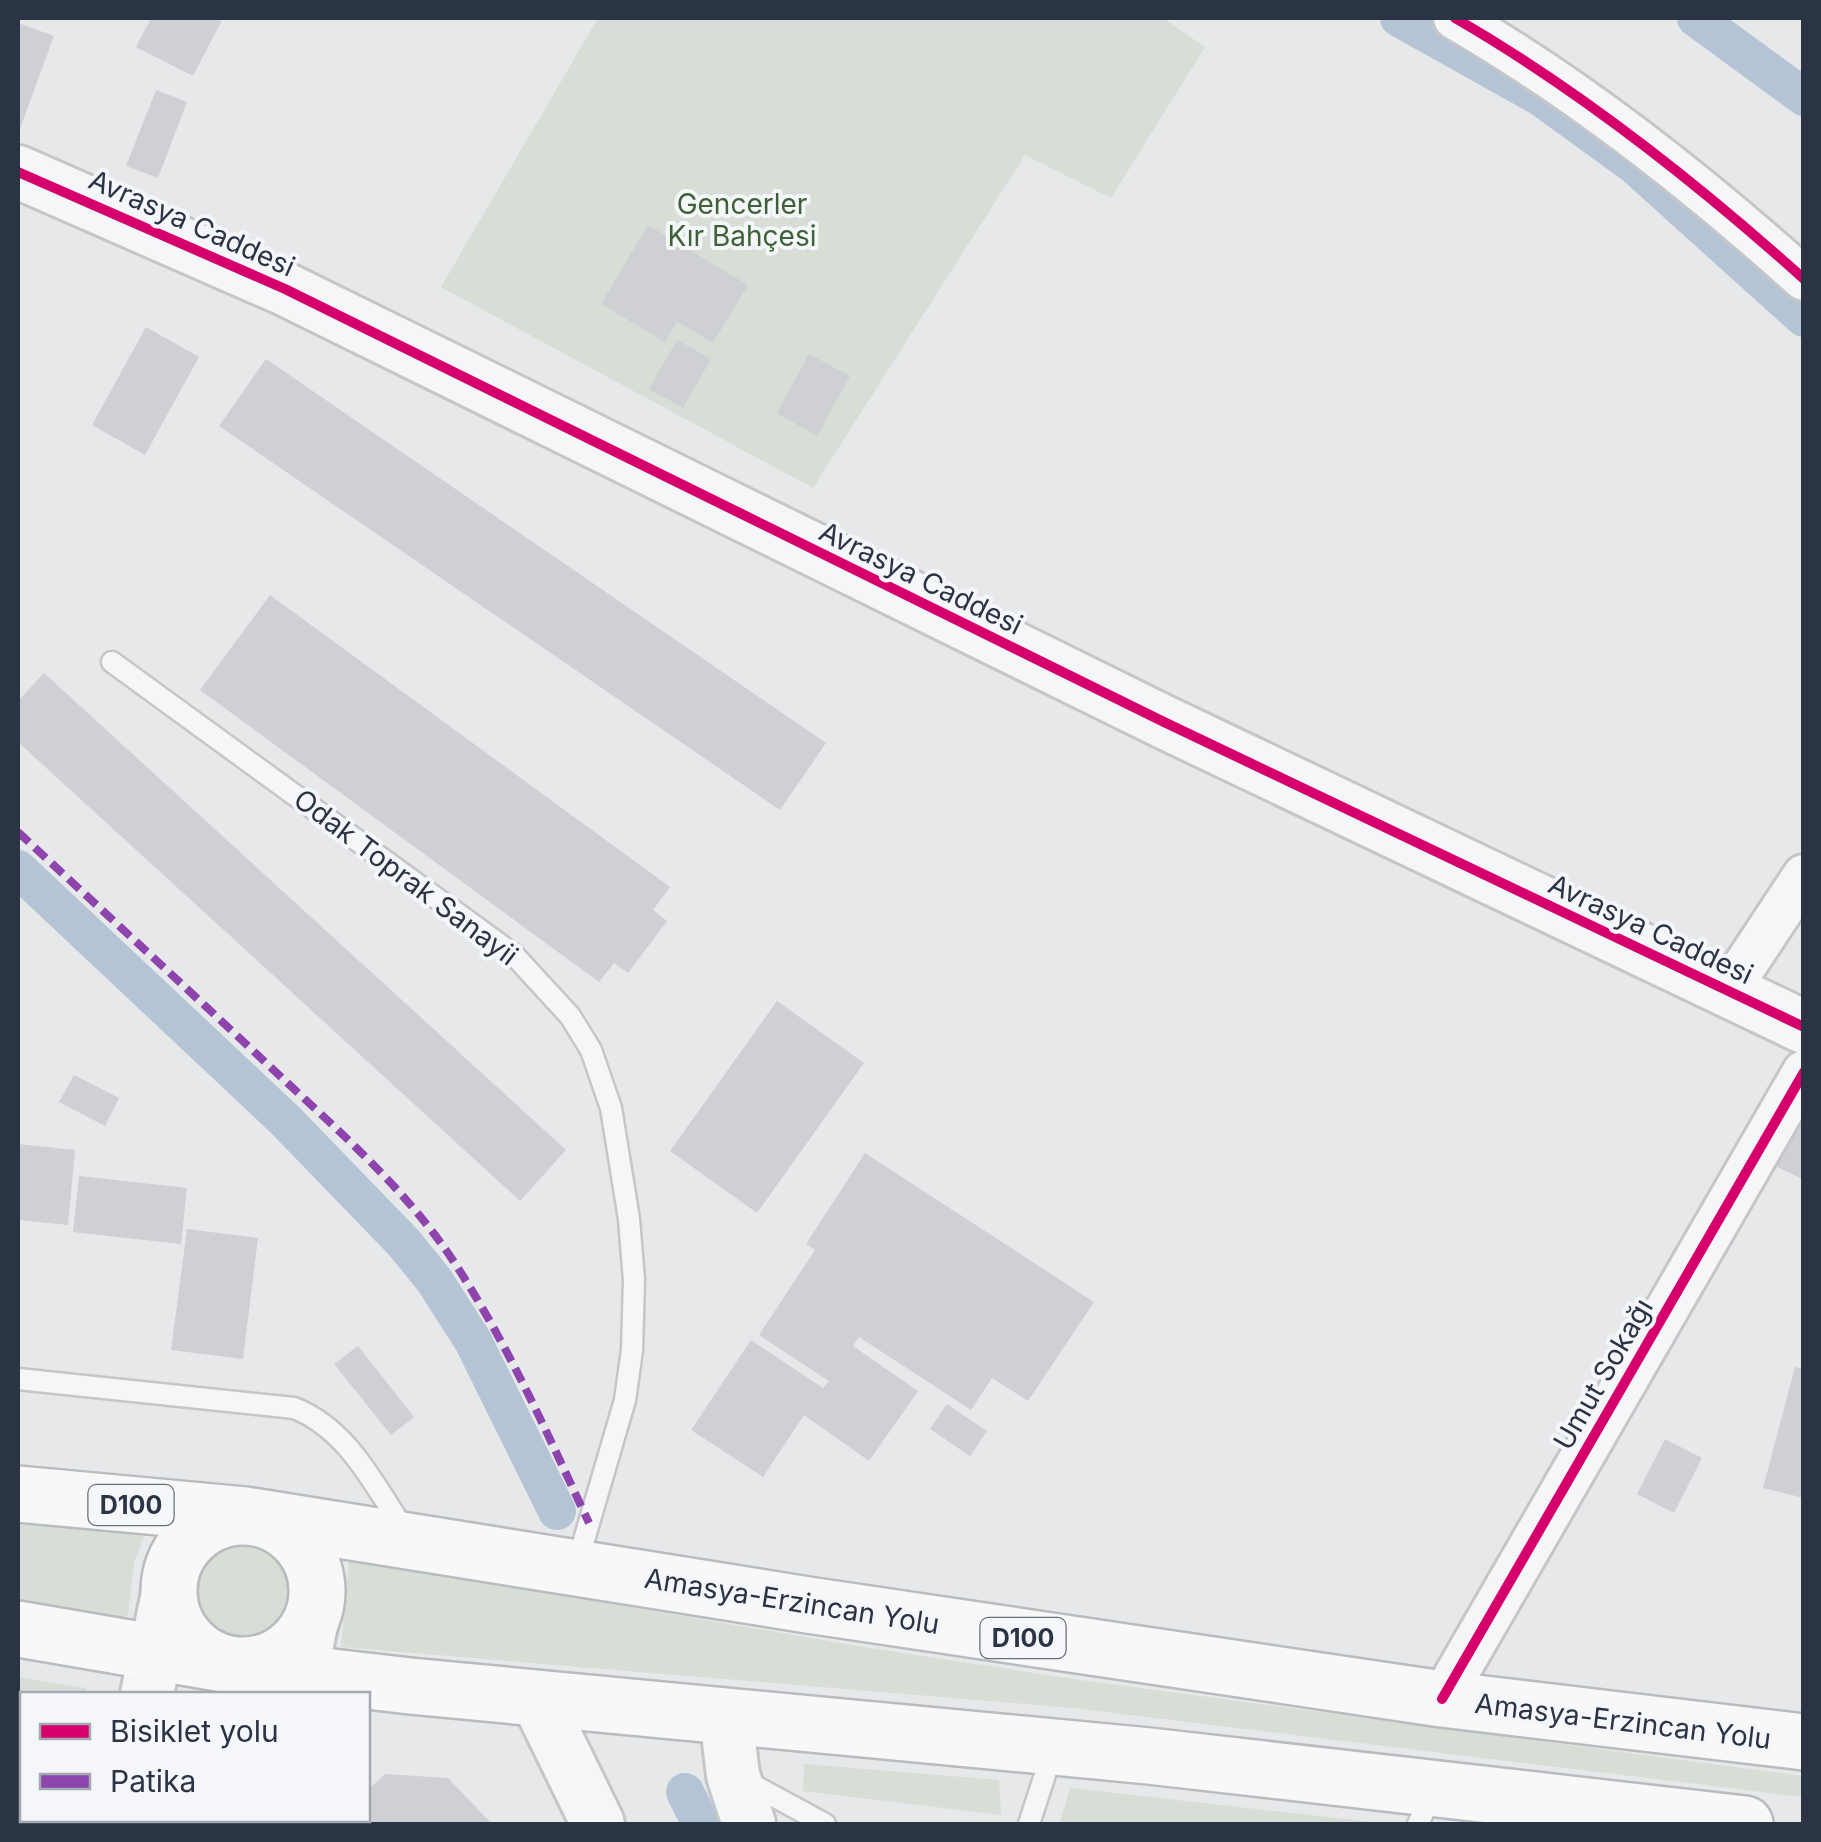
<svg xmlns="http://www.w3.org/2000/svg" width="1821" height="1842" font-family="Inter,sans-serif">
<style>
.green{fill:#d6ded6}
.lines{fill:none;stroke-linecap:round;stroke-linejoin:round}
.canal{stroke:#b4c4d5;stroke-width:38}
.building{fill:#ced0d3}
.service-casing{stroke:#c4c6c8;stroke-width:25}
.minor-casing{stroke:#c4c6c8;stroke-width:48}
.tertiary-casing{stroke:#c4c6c8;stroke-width:58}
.trunk-casing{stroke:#b8bbbf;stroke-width:60}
.service{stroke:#f5f6f7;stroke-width:20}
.minor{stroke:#f5f6f7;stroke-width:42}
.tertiary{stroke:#f5f6f7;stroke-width:52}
.trunk{stroke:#f8f8f8;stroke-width:55}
.quiet{stroke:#8e44ad;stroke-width:8;stroke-dasharray:15 8;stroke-linecap:butt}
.cycleway-casing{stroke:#f4f6f9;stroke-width:16}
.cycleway{stroke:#d6006c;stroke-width:10}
.labels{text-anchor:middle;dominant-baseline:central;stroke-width:8;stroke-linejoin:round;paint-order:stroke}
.shield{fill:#f4f6f9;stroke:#676e7b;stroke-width:2.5}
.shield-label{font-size:25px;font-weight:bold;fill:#2b3445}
.park-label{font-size:28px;fill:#3f6138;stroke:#f4f6f9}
.street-label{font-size:28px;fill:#2b3445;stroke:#f4f6f9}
</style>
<rect width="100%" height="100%" fill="#e6e8ea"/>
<!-- green -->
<g class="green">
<path d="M598,18H1163L1205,47L1111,198L1025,155L813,488L441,287Z"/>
<path d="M18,1522L145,1534L134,1563L128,1615L117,1621L18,1603Z"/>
<circle cx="242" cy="1592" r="48"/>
<path d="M349,1559L864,1647L1073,1679L1803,1776V1797L1073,1708L341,1647Z"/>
<path d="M18,1677L86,1688L85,1694H22V1734L18,1733Z"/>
<path d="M804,1764L999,1780L1001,1815L803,1791Z"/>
<path d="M1070,1788L1382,1823L1060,1822Z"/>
</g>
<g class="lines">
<!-- canal -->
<g class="canal">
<path d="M1399,18L1542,98L1633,164L1804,318"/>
<path d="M1696,18L1804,97"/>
<path d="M18,869L285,1120L404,1243L434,1280L473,1341L557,1511"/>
<path d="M685,1792L701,1824"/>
</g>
</g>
<!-- building -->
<g class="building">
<path d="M151,18H223L193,76L136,47Z"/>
<path d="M18,23L54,36L18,134Z"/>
<path d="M156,90L187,102L158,178L126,166Z"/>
<path d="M648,225L748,285L713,343L677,321L665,342L601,304Z"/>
<path d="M146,327L199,357L145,455L92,425Z"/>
<path d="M677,340L711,359L683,408L649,389Z"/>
<path d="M809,354L850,376L817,436L777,413Z"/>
<path d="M266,359L826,743L780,810L219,426Z"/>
<path d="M270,595L670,887L653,910L667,921L628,973L614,963L599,982L200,690Z"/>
<path d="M44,673L566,1150L520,1201L18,742V701Z"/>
<path d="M777,1001L864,1063L757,1213L670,1151Z"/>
<path d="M74,1075L119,1098L105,1126L59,1102Z"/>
<path d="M1790,1118L1804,1124V1180L1769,1163Z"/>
<path d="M18,1144L75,1150L68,1225L18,1220Z"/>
<path d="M865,1153L1094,1302L1028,1401L992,1378L971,1410L859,1337L853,1346L918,1391L869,1461L804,1415L763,1477L691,1430L751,1340L823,1388L829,1381L759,1335L815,1250L806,1244Z"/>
<path d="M79,1176L187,1188L181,1244L73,1232Z"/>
<path d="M187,1229L258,1238L243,1359L171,1350Z"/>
<path d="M358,1346L414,1417L391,1435L334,1364Z"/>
<path d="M1795,1367L1804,1369V1498L1763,1488Z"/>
<path d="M947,1404L987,1431L970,1456L930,1429Z"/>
<path d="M1665,1439L1702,1458L1674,1513L1637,1494Z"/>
<path d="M385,1774L448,1778L492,1824H330L335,1820H368V1790Z"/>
</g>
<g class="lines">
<!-- service casing -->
<g class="service-casing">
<g id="service">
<path d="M112,662L513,954L570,1016L591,1050L611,1108L629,1219L634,1280L632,1350L625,1400L577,1564"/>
<path d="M18,1379L294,1408C348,1429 374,1485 405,1531"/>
<path d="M744,1780L825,1824"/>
<path d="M1029,1824L1053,1750"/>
<path d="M1418,1824L1434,1790"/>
</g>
</g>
<!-- minor casing -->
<g class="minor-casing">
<g id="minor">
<path d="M1455,18C1581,91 1695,181 1804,279"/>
<path d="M1728,991L1804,876"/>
<path d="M1442,1699L1804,1072"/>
</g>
</g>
<!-- tertiary casing -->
<g class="tertiary-casing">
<g id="tertiary">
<path d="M18,172L285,289L1164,722L1804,1027"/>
<path d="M147,1694L168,1593"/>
<path d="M297,1694L312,1620"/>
<path d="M537,1699L598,1824"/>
<path d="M726,1717L733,1775L749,1824"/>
<path d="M18,1778L22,1779"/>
<path d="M152,1820L158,1824"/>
<path d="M98,1824L103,1820"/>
<path d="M264,1824L266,1820"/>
</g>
</g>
<!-- trunk casing -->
<g class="trunk-casing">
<g id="trunk">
<path d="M18,1494L245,1515L808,1605L1442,1699L1804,1742"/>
<circle cx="243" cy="1591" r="74"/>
<path d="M18,1629L229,1665L410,1686L1149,1756L1745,1824"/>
</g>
</g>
<!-- service -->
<use href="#service" class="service"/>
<!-- minor -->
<use href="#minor" class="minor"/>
<!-- tertiary -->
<use href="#tertiary" class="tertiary"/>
<!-- trunk -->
<use href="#trunk" class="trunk"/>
<!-- quiet -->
<path class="quiet" d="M18,832C105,913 193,994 280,1076C340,1132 406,1190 452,1259C507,1342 547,1433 589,1523"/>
<!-- cycleway casing -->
<g class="cycleway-casing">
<g id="cycleway">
<path d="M1455,18C1581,91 1695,181 1804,279"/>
<path d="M18,172L285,289L1164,722L1804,1027"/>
<path d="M1442,1699L1804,1072"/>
</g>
</g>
<!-- cycleway -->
<use href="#cycleway" class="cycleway"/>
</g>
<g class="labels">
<!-- shield labels -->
<g class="shield">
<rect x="88.5" y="1485" width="85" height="40" rx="8"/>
<rect x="980.5" y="1618" width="85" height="40" rx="8"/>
</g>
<g class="shield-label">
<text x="131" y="1505">D100</text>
<text x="1023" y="1638">D100</text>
</g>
<!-- park labels -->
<g class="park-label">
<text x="742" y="204">Gencerler<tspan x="742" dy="32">Kır Bahçesi</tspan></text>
</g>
<!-- street labels -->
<g class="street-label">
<text transform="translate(192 223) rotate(24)">Avrasya Caddesi</text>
<text transform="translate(921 578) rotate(26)">Avrasya Caddesi</text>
<text transform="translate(406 877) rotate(37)">Odak Toprak Sanayii</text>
<text transform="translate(1651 929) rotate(25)">Avrasya Caddesi</text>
<text transform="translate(1603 1374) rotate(-60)">Umut Sokağı</text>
<text transform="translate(792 1601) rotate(9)">Amasya-Erzincan Yolu</text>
<text transform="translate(1623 1721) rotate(7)">Amasya-Erzincan Yolu</text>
</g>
</g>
<!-- border -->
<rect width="1821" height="1842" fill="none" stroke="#2b3445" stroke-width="40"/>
<!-- legend -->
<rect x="20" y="1692" width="350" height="130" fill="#f4f6f9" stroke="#a4a8b1" stroke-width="2.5"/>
<rect x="40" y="1724" width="50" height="15" fill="#d6006c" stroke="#a4a8b1" stroke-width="2.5"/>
<text x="110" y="1742" font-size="30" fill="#2b3445">Bisiklet yolu</text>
<rect x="40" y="1774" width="50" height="15" fill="#8e44ad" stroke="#a4a8b1" stroke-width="2.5"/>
<text x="110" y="1792" font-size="30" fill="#2b3445">Patika</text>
</svg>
